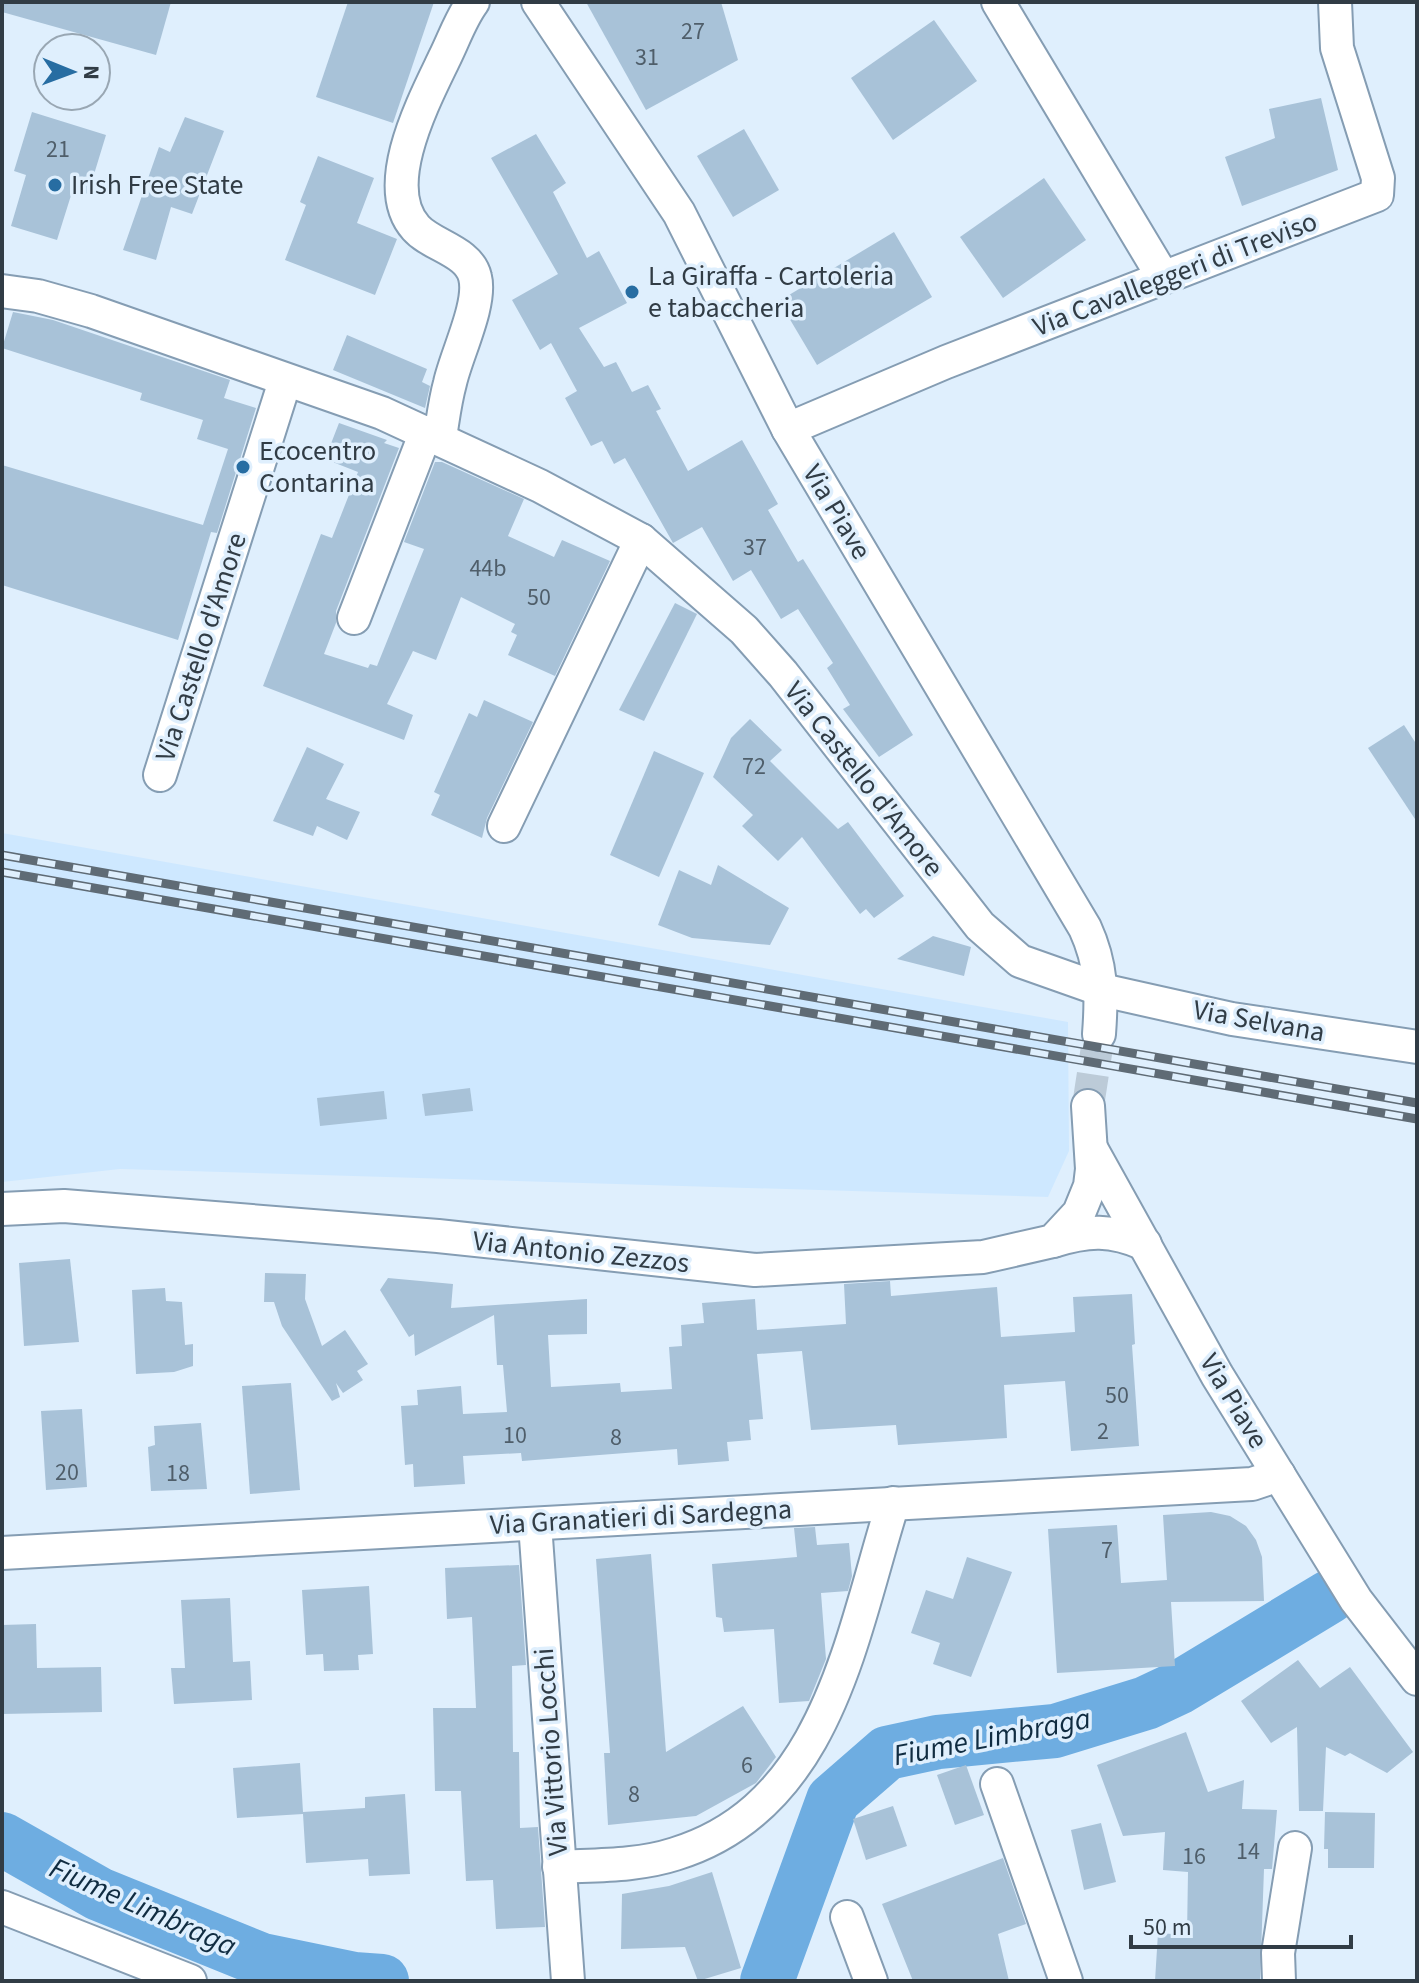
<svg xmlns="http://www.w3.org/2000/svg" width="1419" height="1983" font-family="'Source Sans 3',sans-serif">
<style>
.built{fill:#cee8ff}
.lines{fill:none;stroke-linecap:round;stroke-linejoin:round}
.river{stroke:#6eade1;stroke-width:54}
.building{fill:#a8c2d8}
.minor-tunnel{stroke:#bccbd8;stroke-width:32;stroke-dasharray:32 16;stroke-linecap:butt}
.minor-casing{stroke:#859db3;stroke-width:36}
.minor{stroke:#fff;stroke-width:32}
.rail-casing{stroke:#5f6b75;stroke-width:9}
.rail{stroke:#dfeffd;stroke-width:6;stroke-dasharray:18;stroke-linecap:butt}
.poi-dot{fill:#276da2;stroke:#dfeffd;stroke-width:3}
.labels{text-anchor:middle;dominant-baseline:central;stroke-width:7;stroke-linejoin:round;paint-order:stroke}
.number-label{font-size:24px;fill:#4f5e6a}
.poi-label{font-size:28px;fill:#313c45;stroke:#dfeffd;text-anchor:start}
.street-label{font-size:28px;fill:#313c45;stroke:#dfeffd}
.water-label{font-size:30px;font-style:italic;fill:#102c41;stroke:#dfeffd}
</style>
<rect width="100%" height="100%" fill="#dfeffd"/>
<!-- built -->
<path class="built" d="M2,833L1068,1022L1069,1151L1048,1197L120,1169L2,1182Z"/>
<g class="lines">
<!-- river -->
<g class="river">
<path d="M2,1839L99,1894L262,1960L354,1979L382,1981"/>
<path d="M767,1981L833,1800L887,1753L938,1742L1055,1731L1146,1703L1180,1687L1329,1597"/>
</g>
</g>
<!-- building -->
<g class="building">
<path d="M2,2H171L156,55L2,12Z"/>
<path d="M348,2H434L393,123L316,97Z"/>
<path d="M586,2H721L738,60L646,110Z"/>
<path d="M934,20L977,81L893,140L851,78Z"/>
<path d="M1321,98L1338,170L1242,206L1225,157L1275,138L1269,109Z"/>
<path d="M32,112L106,135L88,194L73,189L57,240L11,226L26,175L14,171Z"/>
<path d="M185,117L224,131L192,214L171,207L156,260L123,250L159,147L170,152Z"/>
<path d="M744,129L779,190L733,217L697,156Z"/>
<path d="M536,134L566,183L553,192L587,258L599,251L627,303L579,328L604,367L616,362L632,392L648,385L661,409L656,411L688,471L742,440L778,504L768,510L798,562L803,559L913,735L879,757L843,709L850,705L827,668L833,663L798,609L781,619L751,570L733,581L702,527L673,543L625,458L614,464L602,441L591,446L565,398L577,391L551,343L540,350L512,300L558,274L491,158Z"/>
<path d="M318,156L374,178L357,223L397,239L375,295L285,260L306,205L300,202Z"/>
<path d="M1044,178L1086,240L1003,298L960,237Z"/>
<path d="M894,232L932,297L817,365L779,301Z"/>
<path d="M13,312L53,320L230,380L224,398L256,408L217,533L211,532L178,640L2,585V465L203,525L228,449L197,439L203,420L140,400L142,393L2,348Z"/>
<path d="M347,335L427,369L422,382L430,386L425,408L333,370Z"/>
<path d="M339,423L387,440L384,443L399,448L336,611V623L324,654L368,668L370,664L377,666L424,549L404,542L435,462H442L524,499L508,536L554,557L562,540L610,561L555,676L508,655L517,635L511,632L515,624L461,597L436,660L413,651L387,704L413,715L404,740L263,686L321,534L332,538L358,472L325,459Z"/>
<path d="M675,603L697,614L644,721L619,710Z"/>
<path d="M484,700L533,722L487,818L482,838L431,815L440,795L434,792L469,713L477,717Z"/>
<path d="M750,719L782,750L770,761L838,829L848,822L904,896L874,918L866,909L860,914L802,837L778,861L742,826L753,815L713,777L731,738Z"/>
<path d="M1404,725L1417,745V822L1368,748Z"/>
<path d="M307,747L344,764L326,799L360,812L347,840L317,826L313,836L273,821Z"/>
<path d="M654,751L704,773L659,877L610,855Z"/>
<path d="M718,865L789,908L770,945L692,938L658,925L679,870L711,885Z"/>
<path d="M933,936L971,947L964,976L897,959Z"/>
<path d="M470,1088L473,1111L425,1116L422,1094Z"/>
<path d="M384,1091L387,1119L320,1126L317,1098Z"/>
<path d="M70,1259L79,1342L24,1346L19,1263Z"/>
<path d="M265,1273L306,1274L305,1299L322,1346L345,1330L368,1364L357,1371L363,1380L343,1393L336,1383L340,1397L332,1401L282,1326L274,1302H264Z"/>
<path d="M388,1278L453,1284L451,1308L587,1299V1334L548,1335L551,1387L620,1383L621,1392L672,1389L669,1347L682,1346L681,1325L704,1323L702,1303L755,1299L757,1330L846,1324L844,1284L890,1281L891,1296L997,1287L1001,1337L1075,1332L1073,1297L1132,1294L1135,1344L1132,1345L1139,1446L1071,1451L1065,1381L1004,1385L1007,1438L898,1445L896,1425L811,1430L802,1351L757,1354L763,1419L749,1420L751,1440L727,1442L729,1461L678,1465L677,1449L522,1461L521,1453L463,1456L465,1484L414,1487L413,1464L405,1465L401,1406L418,1405L417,1390L461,1386L463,1414L507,1412L503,1365H497L494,1315L415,1356L414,1334L409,1337L380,1290Z"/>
<path d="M165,1288L166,1301L182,1302L185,1345L193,1344V1366L174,1372L136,1374L132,1290Z"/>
<path d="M291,1383L300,1490L250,1494L242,1386Z"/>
<path d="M82,1409L87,1487L46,1490L41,1411Z"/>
<path d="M201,1423L207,1489L151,1491L148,1447L155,1445L154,1426Z"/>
<path d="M1211,1512L1230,1516L1246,1526L1256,1540L1262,1557L1264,1601L1171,1602L1175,1666L1057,1673L1048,1529L1117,1525L1121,1583L1167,1580L1163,1515Z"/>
<path d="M815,1527L817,1545L849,1543L852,1576L848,1591L821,1593L826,1659L809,1701L779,1703L774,1629L724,1632L722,1618L716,1617L712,1564L797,1557L794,1528Z"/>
<path d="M651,1554L666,1752L743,1706L776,1757L756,1783L696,1816L608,1825L604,1753H610L596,1559Z"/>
<path d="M967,1557L1012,1572L971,1677L933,1664L940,1643L911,1633L926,1590L953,1599Z"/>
<path d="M519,1565L526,1665L512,1666L513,1752H519L520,1828L538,1827L545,1927L496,1929L493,1880L466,1881L461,1791H435L433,1708H476L472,1617L447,1619L445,1568Z"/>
<path d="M369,1586L373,1654L358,1655L359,1670L324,1671L323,1654L306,1655L302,1590Z"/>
<path d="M230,1598L233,1662L250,1661L252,1700L174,1704L171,1668H185L181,1600Z"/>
<path d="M36,1624L37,1668L101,1667L102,1712L2,1714V1625Z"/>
<path d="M1298,1660L1320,1688L1350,1667L1413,1752L1387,1773L1350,1753L1345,1756L1326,1747L1323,1811H1299L1297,1727L1271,1743L1241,1701Z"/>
<path d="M1186,1732L1208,1792L1244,1780L1242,1809L1277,1810L1272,1869H1264L1260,1981H1155L1158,1933L1187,1935L1188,1872L1163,1870L1165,1832L1123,1836L1097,1765Z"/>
<path d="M300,1763L303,1812L365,1808V1797L405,1794L410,1874L369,1876L368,1859L306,1863L303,1814L237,1818L233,1768Z"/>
<path d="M966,1765L984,1815L955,1825L937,1775Z"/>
<path d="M893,1806L907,1846L866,1860L853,1819Z"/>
<path d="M1325,1812L1375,1813L1374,1868H1328V1849H1324Z"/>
<path d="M1101,1823L1116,1882L1084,1890L1071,1830Z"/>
<path d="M1003,1858L1026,1924L998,1934L1009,1981H913L882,1904Z"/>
<path d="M712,1872L741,1968L698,1981L685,1947L621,1949L622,1894L669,1886Z"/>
</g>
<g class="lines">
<!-- minor-tunnel -->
<path class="minor-tunnel" d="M1088,1106L1099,1034"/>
<!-- minor casing -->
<g class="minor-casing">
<g id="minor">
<path d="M538,2L679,213L788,429L1085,928C1102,965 1102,995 1099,1034"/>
<path d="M998,2L1163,277"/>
<path d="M2,291L38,296L91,311L382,413L540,486L641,540L744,630L783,674L980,926L1020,961L1102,990L1232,1019L1417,1047"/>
<path d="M788,429L946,362L1377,195L1378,178L1337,48L1335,2"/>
<path d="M440,437C443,419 445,401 450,383C456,355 482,304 475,277C469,251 432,246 416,228C378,186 425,99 445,57C454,39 461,18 473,2"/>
<path d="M354,618L426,432"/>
<path d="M160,775L285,381"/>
<path d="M504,826L641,540"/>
<path d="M1092,1150L1217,1375L1356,1600L1417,1679"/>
<path d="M2,1209L64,1206L438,1236L755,1270L983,1257L1053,1241L1079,1213L1090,1186L1092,1169L1088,1106"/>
<path d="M1053,1241C1088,1230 1111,1229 1145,1244"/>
<path d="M535,1524L568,1981"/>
<path d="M2,1553L1252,1484L1279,1475"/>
<path d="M997,1784L1066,1981"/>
<path d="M559,1867C597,1865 638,1866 675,1854C828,1807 851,1636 893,1503"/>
<path d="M2,1907L190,1981"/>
<path d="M847,1917L871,1981"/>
<path d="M1279,1981L1278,1953L1295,1848"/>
</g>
</g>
<!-- minor -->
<use href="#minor" class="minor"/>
<!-- rail casing -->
<g class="rail-casing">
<g id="rail">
<path d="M2,855L1417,1103"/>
<path d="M2,872L1417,1119"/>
</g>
</g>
<!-- rail -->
<use href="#rail" class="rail"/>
</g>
<!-- markers -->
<g class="poi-dot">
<circle cx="55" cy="185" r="8"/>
<circle cx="632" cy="292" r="8"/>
<circle cx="243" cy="467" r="8"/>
</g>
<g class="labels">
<!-- number labels -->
<g class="number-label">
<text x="693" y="31">27</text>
<text x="647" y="57">31</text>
<text x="58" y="149">21</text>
<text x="755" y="547">37</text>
<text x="488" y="568">44b</text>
<text x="539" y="597">50</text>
<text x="754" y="766">72</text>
<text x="1117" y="1395">50</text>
<text x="1103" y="1431">2</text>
<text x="515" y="1435">10</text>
<text x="616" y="1437">8</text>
<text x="67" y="1472">20</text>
<text x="178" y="1473">18</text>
<text x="1107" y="1550">7</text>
<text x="747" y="1765">6</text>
<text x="634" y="1794">8</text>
<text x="1248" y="1851">14</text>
<text x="1194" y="1856">16</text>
</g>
<!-- poi labels -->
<g class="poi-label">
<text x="71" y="185">Irish Free State</text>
<text x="648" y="276">La Giraffa - Cartoleria<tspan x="648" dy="32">e tabaccheria</tspan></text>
<text x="259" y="451">Ecocentro<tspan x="259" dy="32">Contarina</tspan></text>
</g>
<!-- street labels -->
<g class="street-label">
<text transform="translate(1175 274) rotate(-21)">Via Cavalleggeri di Treviso</text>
<text transform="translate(837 512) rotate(59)">Via Piave</text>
<text transform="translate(201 647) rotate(-72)">Via Castello d'Amore</text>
<text transform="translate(864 779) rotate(52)">Via Castello d'Amore</text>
<text transform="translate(1259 1021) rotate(10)">Via Selvana</text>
<text transform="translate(581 1252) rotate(6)">Via Antonio Zezzos</text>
<text transform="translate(1234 1401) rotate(59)">Via Piave</text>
<text transform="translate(641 1517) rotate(-3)">Via Granatieri di Sardegna</text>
<text transform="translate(551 1752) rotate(-94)">Via Vittorio Locchi</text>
</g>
<!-- water labels -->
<g class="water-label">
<text transform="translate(992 1737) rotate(-11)">Fiume Limbraga</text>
<text transform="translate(143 1907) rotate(24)">Fiume Limbraga</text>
</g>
</g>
<!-- border -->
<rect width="1419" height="1983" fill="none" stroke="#313c45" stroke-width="8"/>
<!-- north arrow -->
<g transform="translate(72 72) rotate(91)"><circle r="38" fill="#dfeffd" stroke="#99a7b3" stroke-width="2"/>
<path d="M0-6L14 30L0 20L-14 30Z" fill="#276da2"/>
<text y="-12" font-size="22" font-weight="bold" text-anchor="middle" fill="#313c45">N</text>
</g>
<!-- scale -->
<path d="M1131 1935v12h220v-12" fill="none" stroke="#313c45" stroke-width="4"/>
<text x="1143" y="1935" font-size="24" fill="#313c45" stroke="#dfeffd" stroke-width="6" paint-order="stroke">50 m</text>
</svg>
